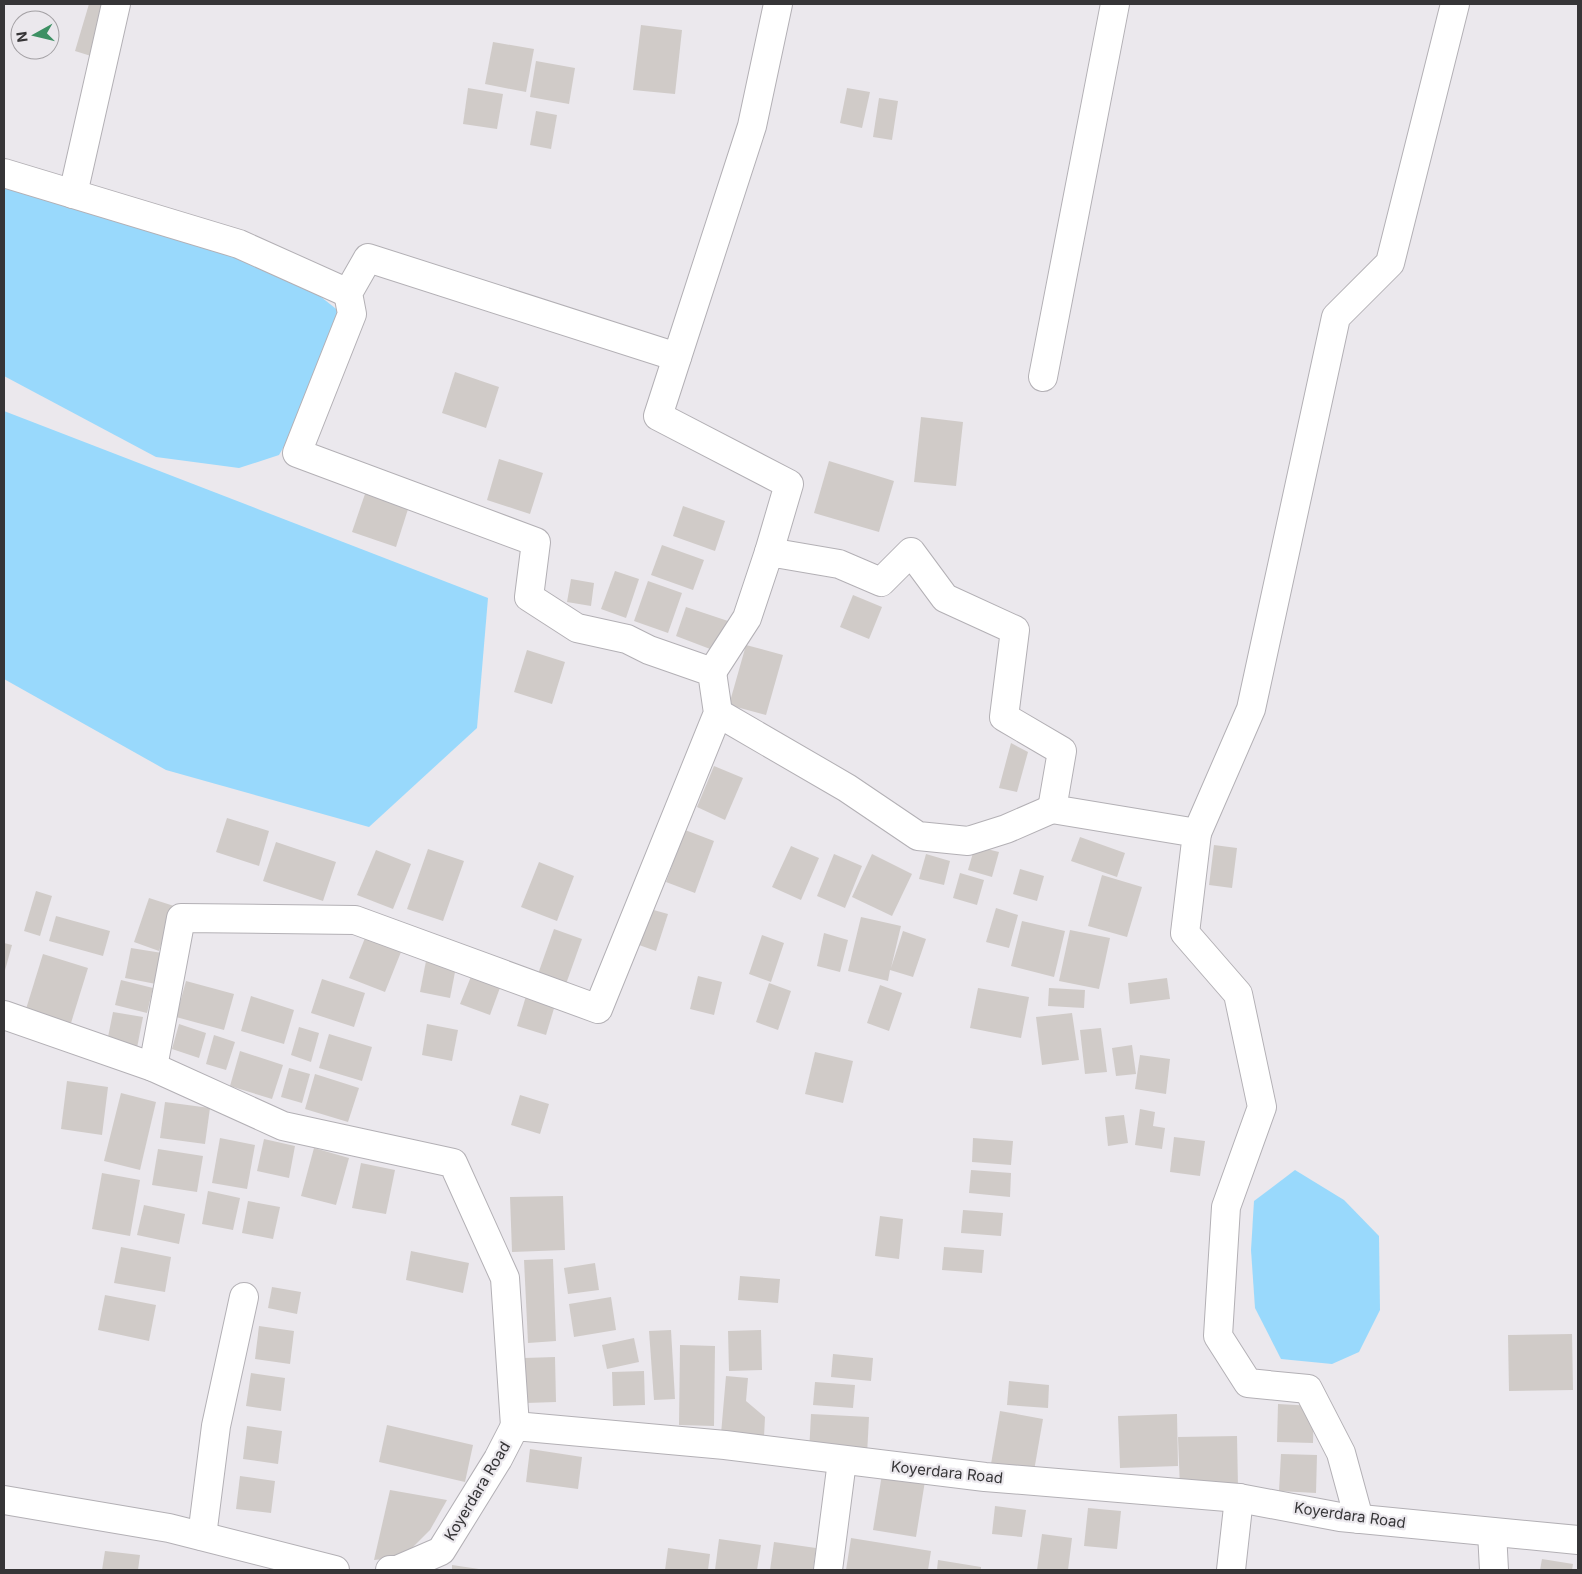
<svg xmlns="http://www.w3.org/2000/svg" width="1582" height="1574" font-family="Inter,sans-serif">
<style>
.water{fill:#99d9fc}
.building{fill:#d0cbc8}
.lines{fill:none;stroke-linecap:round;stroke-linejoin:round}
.street-casing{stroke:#b3b0b5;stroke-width:30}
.street{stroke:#fff;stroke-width:28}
.labels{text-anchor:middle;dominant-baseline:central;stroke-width:4.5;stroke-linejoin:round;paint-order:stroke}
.street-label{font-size:15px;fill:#363537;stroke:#ebe8ed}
</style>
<rect width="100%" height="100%" fill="#ebe8ed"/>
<!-- water -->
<g class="water">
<path d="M4,188L63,198L224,250L301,281L340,312L325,375L279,455L239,468L156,457L4,376Z"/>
<path d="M4,411L488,598L477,728L369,827L166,770L4,679Z"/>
<path d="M1295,1170L1344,1200L1379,1236L1380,1310L1359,1352L1332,1364L1281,1359L1255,1308L1251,1250L1254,1201Z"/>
</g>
<!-- building -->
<g class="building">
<path d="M89,4H106L91,56L75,51Z"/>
<path d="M641,25L682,30L675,94L633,90Z"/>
<path d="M493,42L534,49L526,92L485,84Z"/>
<path d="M536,61L575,68L569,104L530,97Z"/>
<path d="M468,88L503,94L497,129L463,124Z"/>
<path d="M847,88L870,92L862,128L840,123Z"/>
<path d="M879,98L898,101L892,140L873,137Z"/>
<path d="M536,111L557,115L551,149L530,145Z"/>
<path d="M455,372L499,387L486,428L442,413Z"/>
<path d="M921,417L963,422L956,486L914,482Z"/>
<path d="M499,459L543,473L530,514L487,500Z"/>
<path d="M829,461L894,481L879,532L814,513Z"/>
<path d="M366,491L409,506L396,547L352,532Z"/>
<path d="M683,506L725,521L715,551L673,536Z"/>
<path d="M662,545L704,560L693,590L651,575Z"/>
<path d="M615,571L639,579L626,618L601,609Z"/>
<path d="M571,579L594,583L591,606L567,602Z"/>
<path d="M648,581L682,593L668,633L634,621Z"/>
<path d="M853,595L882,607L869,639L840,627Z"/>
<path d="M686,607L728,621L718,652L676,636Z"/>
<path d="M746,645L783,655L766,715L729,705Z"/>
<path d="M527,650L565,662L552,704L514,692Z"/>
<path d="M1011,743L1028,752L1017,792L999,788Z"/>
<path d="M714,766L743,778L725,820L697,807Z"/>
<path d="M227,818L269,831L259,866L216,852Z"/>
<path d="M685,830L714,841L695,893L666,882Z"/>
<path d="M1080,837L1125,853L1117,877L1071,861Z"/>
<path d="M276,842L336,862L323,901L263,881Z"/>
<path d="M1214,845L1237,848L1232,888L1209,885Z"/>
<path d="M791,846L819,858L801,900L772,887Z"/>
<path d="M975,846L999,852L992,877L968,870Z"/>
<path d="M428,849L464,861L443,921L407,909Z"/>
<path d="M376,850L411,864L393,909L357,895Z"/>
<path d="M834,854L862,866L845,908L817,896Z"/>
<path d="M872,854L912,874L892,916L852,897Z"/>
<path d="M926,854L950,861L944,885L919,879Z"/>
<path d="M539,862L574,876L557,921L521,907Z"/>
<path d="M1020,869L1044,876L1037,901L1013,894Z"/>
<path d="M960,873L984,880L977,905L953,898Z"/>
<path d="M1102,875L1142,887L1127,937L1088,926Z"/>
<path d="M36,891L52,896L40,936L24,931Z"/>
<path d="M149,898L174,906L159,951L134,942Z"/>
<path d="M996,908L1018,915L1009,948L986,942Z"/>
<path d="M650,909L668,914L656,951L639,945Z"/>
<path d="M56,916L110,931L103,956L49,941Z"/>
<path d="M861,917L901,926L891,968L903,931L926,939L913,977L890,970L888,981L848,971Z"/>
<path d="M1022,921L1065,931L1054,977L1011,966Z"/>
<path d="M554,929L582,939L566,984L538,974Z"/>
<path d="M1070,930L1110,938L1099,989L1059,981Z"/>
<path d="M367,933L403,947L385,992L349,978Z"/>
<path d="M824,933L848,940L840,972L817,966Z"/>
<path d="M762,935L784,943L771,982L749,974Z"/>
<path d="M4,943L12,945L4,974Z"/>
<path d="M131,948L162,953L156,984L125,978Z"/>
<path d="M43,954L88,968L71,1023L26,1009Z"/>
<path d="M426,961L456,967L450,998L420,992Z"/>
<path d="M472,974L501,985L490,1015L460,1004Z"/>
<path d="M698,976L722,982L714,1015L690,1009Z"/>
<path d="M1167,978L1170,999L1130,1004L1128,983Z"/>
<path d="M322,979L365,993L354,1027L311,1013Z"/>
<path d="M121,980L153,988L147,1013L115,1005Z"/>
<path d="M186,981L234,994L224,1030L176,1017Z"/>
<path d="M769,983L791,991L778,1030L756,1022Z"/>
<path d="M880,985L902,993L889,1031L867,1023Z"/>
<path d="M978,988L1029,997L1021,1038L970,1028Z"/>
<path d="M1049,988L1085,990L1084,1008L1048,1006Z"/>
<path d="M251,996L294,1010L284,1044L241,1031Z"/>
<path d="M526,996L555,1005L546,1035L517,1026Z"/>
<path d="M113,1012L143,1017L137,1048L107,1042Z"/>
<path d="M1072,1013L1079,1060L1042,1065L1036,1017Z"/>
<path d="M179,1024L206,1033L199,1058L172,1049Z"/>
<path d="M427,1024L458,1030L452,1061L422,1055Z"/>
<path d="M299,1027L319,1033L311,1062L291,1055Z"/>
<path d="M1101,1028L1107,1072L1085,1074L1080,1030Z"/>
<path d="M329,1034L372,1047L362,1081L319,1068Z"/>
<path d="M214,1035L235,1042L226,1070L206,1064Z"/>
<path d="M1132,1045L1136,1074L1116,1076L1112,1048Z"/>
<path d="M240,1051L283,1065L272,1099L230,1086Z"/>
<path d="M815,1052L853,1061L843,1103L805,1094Z"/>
<path d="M1140,1055L1170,1059L1166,1094L1135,1089Z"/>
<path d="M289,1068L310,1074L302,1103L281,1097Z"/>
<path d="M315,1074L359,1088L348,1122L305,1109Z"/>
<path d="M67,1081L108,1087L102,1135L61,1129Z"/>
<path d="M121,1093L156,1102L140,1170L104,1161Z"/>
<path d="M520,1095L549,1104L540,1134L511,1125Z"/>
<path d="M165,1102L210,1108L205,1144L160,1138Z"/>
<path d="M1140,1109L1155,1112L1153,1126L1165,1128L1162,1149L1135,1145Z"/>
<path d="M1124,1115L1128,1143L1108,1146L1105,1117Z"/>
<path d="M1174,1137L1205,1141L1200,1176L1170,1172Z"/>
<path d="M220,1138L255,1145L247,1189L212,1183Z"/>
<path d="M973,1138L1013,1141L1011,1165L972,1162Z"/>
<path d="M264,1139L295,1146L289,1178L257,1171Z"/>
<path d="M314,1148L349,1158L336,1205L301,1196Z"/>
<path d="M158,1149L203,1156L197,1192L152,1185Z"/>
<path d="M361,1163L395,1170L386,1214L352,1208Z"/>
<path d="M971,1170L1011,1173L1010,1197L969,1193Z"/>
<path d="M102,1173L140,1180L130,1236L92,1229Z"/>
<path d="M208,1191L240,1198L233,1230L202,1224Z"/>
<path d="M563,1196L565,1250L512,1252L510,1197Z"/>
<path d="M248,1201L280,1207L273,1239L242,1233Z"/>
<path d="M144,1205L185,1214L179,1244L137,1235Z"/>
<path d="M963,1210L1003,1213L1001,1236L961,1233Z"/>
<path d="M880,1216L903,1219L899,1259L875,1256Z"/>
<path d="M121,1247L171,1257L165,1292L114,1283Z"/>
<path d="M944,1247L984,1250L982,1273L942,1270Z"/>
<path d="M411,1251L469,1263L463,1293L406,1280Z"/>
<path d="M553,1259L556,1341L528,1343L524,1260Z"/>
<path d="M595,1263L599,1290L568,1294L564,1268Z"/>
<path d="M740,1276L780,1279L778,1303L738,1300Z"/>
<path d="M272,1287L301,1292L297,1314L268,1308Z"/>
<path d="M105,1295L156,1305L149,1341L98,1330Z"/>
<path d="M611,1297L616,1330L574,1337L569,1304Z"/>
<path d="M259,1326L294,1331L290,1364L255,1359Z"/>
<path d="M671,1330L675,1399L654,1400L649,1331Z"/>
<path d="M761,1330L762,1370L729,1371L728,1331Z"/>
<path d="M1572,1334L1573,1390L1509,1391L1508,1335Z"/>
<path d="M634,1338L639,1362L607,1369L602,1345Z"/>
<path d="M680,1345L715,1346L714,1426L679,1425Z"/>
<path d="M833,1354L873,1358L871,1381L831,1377Z"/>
<path d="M555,1357L556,1402L526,1403L524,1358Z"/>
<path d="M644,1371L645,1405L613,1406L612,1372Z"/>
<path d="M251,1373L285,1378L281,1411L246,1406Z"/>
<path d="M726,1376L748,1378L746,1401L765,1417L764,1437L721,1434Z"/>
<path d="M1009,1381L1049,1385L1048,1408L1007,1405Z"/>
<path d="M815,1382L855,1385L853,1408L813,1405Z"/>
<path d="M1278,1404L1314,1406L1313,1443L1277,1442Z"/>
<path d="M1000,1411L1043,1419L1034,1471L991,1464Z"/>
<path d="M811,1414L869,1417L867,1455L809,1453Z"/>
<path d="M1177,1414L1178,1466L1120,1468L1118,1416Z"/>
<path d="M387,1425L473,1445L465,1482L379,1462Z"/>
<path d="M247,1426L282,1431L278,1464L243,1459Z"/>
<path d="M1237,1436L1238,1487L1180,1489L1178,1437Z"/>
<path d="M530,1449L582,1457L578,1489L526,1482Z"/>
<path d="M1281,1454L1317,1455L1316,1493L1279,1491Z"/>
<path d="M882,1474L925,1481L916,1537L873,1530Z"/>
<path d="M240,1476L275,1481L271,1513L236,1509Z"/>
<path d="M390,1490L447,1500L430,1530L403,1557L374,1560Z"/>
<path d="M995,1506L1026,1510L1022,1537L992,1534Z"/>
<path d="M1088,1508L1121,1511L1117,1549L1084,1546Z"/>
<path d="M1042,1534L1072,1538L1068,1570H1037Z"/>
<path d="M851,1538L931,1551L928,1570H846Z"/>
<path d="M719,1539L761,1545L757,1570H715Z"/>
<path d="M774,1542L816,1548L813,1570H770Z"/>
<path d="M668,1548L710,1554L708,1570H665Z"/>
<path d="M105,1551L140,1555L138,1570H102Z"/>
<path d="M1542,1559L1573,1564L1572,1570H1540Z"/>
<path d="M938,1560L981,1567V1570H937Z"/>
<path d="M452,1565L479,1569V1570H452Z"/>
</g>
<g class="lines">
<!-- street casing -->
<g class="street-casing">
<g id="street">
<path d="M4,173L239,244L348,293"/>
<path d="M73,194L116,4"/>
<path d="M1043,377L1115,4"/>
<path d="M769,552L789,484L658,416L752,126L778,4"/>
<path d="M712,672L747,618L769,552L839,564L881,582L911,552L945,598L1015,630L1004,717L1062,751L1052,809L1197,833L1185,933L1238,994L1262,1107L1226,1207L1218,1336L1248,1383L1308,1389L1341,1453L1359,1519"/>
<path d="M718,713L847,788L918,836L968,841L1006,829L1052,809"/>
<path d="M1197,833L1251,709L1336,317L1390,263L1455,4"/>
<path d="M4,1015L153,1067L283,1126L453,1163L505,1278L515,1426"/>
<path d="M153,1067L181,918L355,920L598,1009L718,713L712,672L649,650L627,639L577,628L529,597L536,542L297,453L352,314L348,293L368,258L677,357"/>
<path d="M4,1500L169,1528L335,1570"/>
<path d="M1492,1532L1494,1570"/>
<path d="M202,1536L216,1426L244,1297"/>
<path d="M390,1570H397L441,1551L498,1459L515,1426L725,1445L985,1477L1239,1498L1340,1517L1578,1540"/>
<path d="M828,1570L842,1461"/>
<path d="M1231,1570L1239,1498"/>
</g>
</g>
<!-- street -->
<use href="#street" class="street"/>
</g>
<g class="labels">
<!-- street labels -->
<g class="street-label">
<text transform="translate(947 1472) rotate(6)">Koyerdara Road</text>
<text transform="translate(477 1491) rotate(-59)">Koyerdara Road</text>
<text transform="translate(1350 1515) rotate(8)">Koyerdara Road</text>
</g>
</g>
<!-- border -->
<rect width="1582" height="1574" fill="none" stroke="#363537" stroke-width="10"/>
<!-- north arrow -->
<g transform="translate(35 35) rotate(262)"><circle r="24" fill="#ebe8ed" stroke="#a3a0a4"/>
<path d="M0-4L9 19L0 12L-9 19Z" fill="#3d9063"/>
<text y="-8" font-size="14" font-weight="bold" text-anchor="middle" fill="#363537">N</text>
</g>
</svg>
